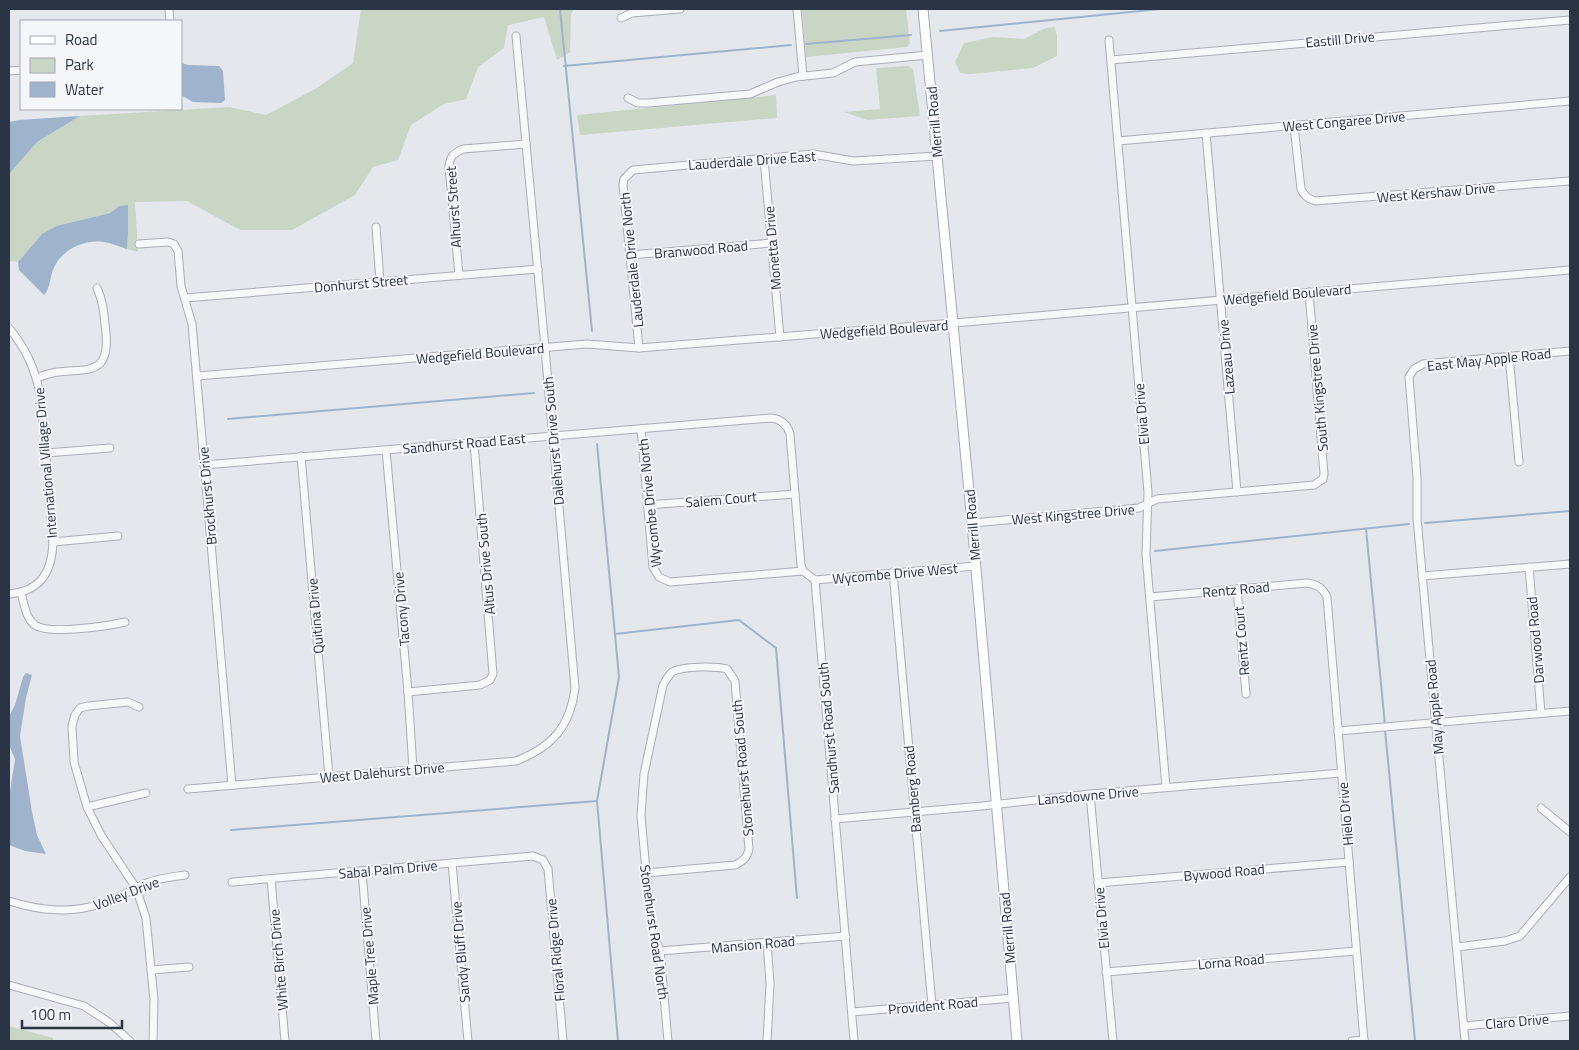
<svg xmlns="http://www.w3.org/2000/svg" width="1579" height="1050" font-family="'Titillium Web',sans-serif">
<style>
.green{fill:#c9d6c5}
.water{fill:#9fb4cc}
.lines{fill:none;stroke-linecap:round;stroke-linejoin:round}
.stream{stroke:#9fb4cc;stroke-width:2}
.minor-casing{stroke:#a9aeb7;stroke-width:9}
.major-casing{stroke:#a3abb8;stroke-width:11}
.minor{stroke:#f7f8fa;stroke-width:7}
.major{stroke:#fff;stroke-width:9}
.labels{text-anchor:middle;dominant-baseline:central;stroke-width:4;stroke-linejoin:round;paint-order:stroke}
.street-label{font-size:14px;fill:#2b3445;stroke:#f4f6f9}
</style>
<rect width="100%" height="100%" fill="#e4e7ec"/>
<!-- green -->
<g class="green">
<path d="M361,9H574L571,14L570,52L557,60L544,17L508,25L504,48L478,67L466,99L444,104L411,125L398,160L373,167L355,195L292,230H240L187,201L135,202L138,252L127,249L128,235V206H119L110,213L56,226L42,234L18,262L11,261L9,264V174L37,142L80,116L229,107L266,115L317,88L353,63Z"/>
<path d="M802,9H906L910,43L907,47L806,57Z"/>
<path d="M1055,27L1057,36V56L1033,68L969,74L960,73L955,62L964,43L993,37L1024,39L1046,28Z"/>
<path d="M908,66L913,69L920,116L867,120L844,112L880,109L876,68Z"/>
<path d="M776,95L777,118L580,135L577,115Z"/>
<path d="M9,1026L53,1038V1041H9Z"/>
</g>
<!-- water -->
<g class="water">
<path d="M181,63L188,65L219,66L223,71L225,100L221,103L193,102L181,95Z"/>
<path d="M80,116L37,142L9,174V122L19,120Z"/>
<path d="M128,205V235L127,249C120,247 112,243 104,242C84,239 60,250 53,270C50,277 50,289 44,295L19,270L18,262L42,234L56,226L110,213L119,206Z"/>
<path d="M26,673L32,675L26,698L20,736L32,812L37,835L46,854L25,851L9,845V798L15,759L9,745V716L15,705L23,677Z"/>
</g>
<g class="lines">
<!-- stream -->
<g class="stream">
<path d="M560,9L592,331"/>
<path d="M940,31L1160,9"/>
<path d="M806,44L911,35"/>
<path d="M564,66L791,45"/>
<path d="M228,419L534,393"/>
<path d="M1425,523L1570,511"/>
<path d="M1366,529L1385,725"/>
<path d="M1155,551L1409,524"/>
<path d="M615,634L739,620L776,648L797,898"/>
<path d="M1385,730L1415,1041"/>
<path d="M597,801L619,677L597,444"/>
<path d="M231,830L597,801L618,1041"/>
</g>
<!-- minor casing -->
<g class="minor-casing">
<g id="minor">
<path d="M169,9L170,21"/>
<path d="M797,9L803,76"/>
<path d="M621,18L632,13L680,9"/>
<path d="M1109,40L1148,492L1146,555L1166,787"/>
<path d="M1111,60L1570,20"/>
<path d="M9,71L21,70"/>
<path d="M628,98L638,103H648L750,94L778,82L796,77L833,73L855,62L928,55"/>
<path d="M1294,126L1301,189C1304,196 1308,199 1315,201L1570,181"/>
<path d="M1206,133L1237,492"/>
<path d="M1118,141L1570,101"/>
<path d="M764,159L780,337"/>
<path d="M376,227L380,281"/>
<path d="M139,244L168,242L174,244L178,251L181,286L192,324L232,785"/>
<path d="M630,255L772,243"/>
<path d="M459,275L449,166C450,156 454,153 463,149L526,144"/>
<path d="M185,298L538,269"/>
<path d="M9,328C27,350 35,369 41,398L53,542C52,572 41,591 9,594"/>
<path d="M639,348L623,185L624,179L633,170L813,154L853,161L938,156"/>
<path d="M1509,356L1519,462"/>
<path d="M197,376L587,344L639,348L954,323L1570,270"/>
<path d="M37,378C42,376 47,374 52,373C84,367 110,379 106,333C104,317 104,303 97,288"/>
<path d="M641,429L653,567L659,577L670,582L803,571"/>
<path d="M386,450L408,692L413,769"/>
<path d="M46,453L110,448"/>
<path d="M301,456L329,776"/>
<path d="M204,465L771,418C781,419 787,424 790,434L801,565L803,571L815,580"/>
<path d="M647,505L795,494"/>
<path d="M972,523L1139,508L1157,499L1314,485L1323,479L1324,474L1309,292"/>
<path d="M53,542L118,536"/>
<path d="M1529,567L1541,713"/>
<path d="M893,572L932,1005"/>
<path d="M1422,576L1570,564"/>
<path d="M815,580L854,1041"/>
<path d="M815,580L975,566"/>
<path d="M1237,589L1246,694"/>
<path d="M21,593C24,603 26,619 35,625C48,635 108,626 125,622"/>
<path d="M1150,597L1307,583C1317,584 1323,588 1327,597L1364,1041"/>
<path d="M408,692L480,685L490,680L493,674L474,443"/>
<path d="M139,707L128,702L88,706L80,708L75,715L72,726L74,762L87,807L101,835L136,888L146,918L154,1000L153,1041"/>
<path d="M1338,731L1570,711"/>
<path d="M188,789L516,761C552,747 570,727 575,688L545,348L516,36"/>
<path d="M1090,794L1113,1041"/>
<path d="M87,807L146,793"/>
<path d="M1541,808L1570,832"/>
<path d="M835,819L982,806L1090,794L1341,773"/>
<path d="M452,863L468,1041"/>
<path d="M362,871L376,1041"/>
<path d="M646,873L735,865C743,861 747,858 749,849L735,681L727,669C716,666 682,666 672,672C668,676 666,680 663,685L644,774L641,816L650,914L654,935L660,951L668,1041"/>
<path d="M271,879L285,1041"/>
<path d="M232,882L533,856L543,860L548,869L563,1041"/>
<path d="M1098,883L1349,862"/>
<path d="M9,901C41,911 71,914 104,903C119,898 132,889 147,883C159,878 172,877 185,875"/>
<path d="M1457,947L1505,941L1520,936L1570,877"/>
<path d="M660,951L846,936"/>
<path d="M151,970L189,967"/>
<path d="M1106,972L1356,951"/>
<path d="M9,985L84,1006L110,1023L130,1041"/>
<path d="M852,1012L1013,998"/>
<path d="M1464,1026L1570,1016"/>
<path d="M767,1041L770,984L767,942"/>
<path d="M1352,1041L1364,1040"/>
<path d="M1465,1041L1417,518V477L1409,377L1414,369L1423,364L1570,351"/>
</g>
</g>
<!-- major casing -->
<g class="major-casing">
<path id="major" d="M923,9L972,523L1017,1041"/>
</g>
<!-- minor -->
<use href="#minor" class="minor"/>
<!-- major -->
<use href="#major" class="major"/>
</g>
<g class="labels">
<!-- street labels -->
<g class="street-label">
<text transform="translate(1340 39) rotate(-5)">Eastill Drive</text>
<text transform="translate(1344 121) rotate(-5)">West Congaree Drive</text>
<text transform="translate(934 122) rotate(-95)">Merrill Road</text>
<text transform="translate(752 160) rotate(-4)">Lauderdale Drive East</text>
<text transform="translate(1436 192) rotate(-5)">West Kershaw Drive</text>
<text transform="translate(453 207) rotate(-94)">Alhurst Street</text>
<text transform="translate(772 248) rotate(-95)">Monetta Drive</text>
<text transform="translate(701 249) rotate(-5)">Branwood Road</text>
<text transform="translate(631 260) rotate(-96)">Lauderdale Drive North</text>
<text transform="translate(361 283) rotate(-5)">Donhurst Street</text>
<text transform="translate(1287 294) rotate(-5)">Wedgefield Boulevard</text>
<text transform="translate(884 329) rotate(-4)">Wedgefield Boulevard</text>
<text transform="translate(480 353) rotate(-5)">Wedgefield Boulevard</text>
<text transform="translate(1226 357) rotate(-95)">Lazeau Drive</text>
<text transform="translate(1489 359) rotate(-6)">East May Apple Road</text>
<text transform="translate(1317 388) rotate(-95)">South Kingstree Drive</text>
<text transform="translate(1141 414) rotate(-95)">Elvia Drive</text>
<text transform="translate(553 441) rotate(-95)">Dalehurst Drive South</text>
<text transform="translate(464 443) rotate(-5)">Sandhurst Road East</text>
<text transform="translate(45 463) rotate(-95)">International Village Drive</text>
<text transform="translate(207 496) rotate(-95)">Brockhurst Drive</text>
<text transform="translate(721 499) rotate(-5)">Salem Court</text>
<text transform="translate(649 503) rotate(-96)">Wycombe Drive North</text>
<text transform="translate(1073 514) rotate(-5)">West Kingstree Drive</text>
<text transform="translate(972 525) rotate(-95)">Merrill Road</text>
<text transform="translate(485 564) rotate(-95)">Altus Drive South</text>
<text transform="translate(895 573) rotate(-5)">Wycombe Drive West</text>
<text transform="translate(1236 589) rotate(-5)">Rentz Road</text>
<text transform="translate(401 609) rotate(-95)">Tacony Drive</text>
<text transform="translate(315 616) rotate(-95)">Quitina Drive</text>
<text transform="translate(1535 640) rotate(-95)">Darwood Road</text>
<text transform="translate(1241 641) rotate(-95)">Rentz Court</text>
<text transform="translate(1434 707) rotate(-95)">May Apple Road</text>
<text transform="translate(828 728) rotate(-95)">Sandhurst Road South</text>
<text transform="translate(742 768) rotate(-95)">Stonehurst Road South</text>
<text transform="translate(382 772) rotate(-5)">West Dalehurst Drive</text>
<text transform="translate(912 789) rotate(-95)">Bamberg Road</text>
<text transform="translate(1088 795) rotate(-5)">Lansdowne Drive</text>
<text transform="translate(1345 814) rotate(-95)">Hielo Drive</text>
<text transform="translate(388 869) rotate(-5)">Sabal Palm Drive</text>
<text transform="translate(1224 872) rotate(-5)">Bywood Road</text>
<text transform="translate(126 893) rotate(-21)">Volley Drive</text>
<text transform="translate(1101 918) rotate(-95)">Elvia Drive</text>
<text transform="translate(1007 928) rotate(-95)">Merrill Road</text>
<text transform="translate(655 932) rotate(82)">Stonehurst Road North</text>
<text transform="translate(753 944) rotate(-5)">Mansion Road</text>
<text transform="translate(555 950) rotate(-95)">Floral Ridge Drive</text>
<text transform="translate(460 952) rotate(-95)">Sandy Bluff Drive</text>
<text transform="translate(369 956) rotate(-95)">Maple Tree Drive</text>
<text transform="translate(278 960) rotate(-95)">White Birch Drive</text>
<text transform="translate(1231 961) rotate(-5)">Lorna Road</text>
<text transform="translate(933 1005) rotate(-5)">Provident Road</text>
<text transform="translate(1517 1021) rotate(-5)">Claro Drive</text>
</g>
</g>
<!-- border -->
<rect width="1579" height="1050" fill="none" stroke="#2b3445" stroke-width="20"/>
<!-- legend -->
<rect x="20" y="20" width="162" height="90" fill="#f4f6f9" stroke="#a4a8b1"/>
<rect x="30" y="36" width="25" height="8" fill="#ffffff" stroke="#a4a8b1"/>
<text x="65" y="45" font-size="15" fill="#2b3445">Road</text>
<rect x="30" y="58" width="25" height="15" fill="#c9d6c5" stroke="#a4a8b1"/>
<text x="65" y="70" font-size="15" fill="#2b3445">Park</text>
<rect x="30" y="82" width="25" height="15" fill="#9fb4cc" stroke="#a4a8b1"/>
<text x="65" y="95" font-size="15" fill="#2b3445">Water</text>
<!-- scale -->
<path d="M22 1020v8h100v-8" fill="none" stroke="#2b3445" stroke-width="2.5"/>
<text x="30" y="1020" font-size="15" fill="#2b3445" stroke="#f4f6f9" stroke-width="4" paint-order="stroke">100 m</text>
</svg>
